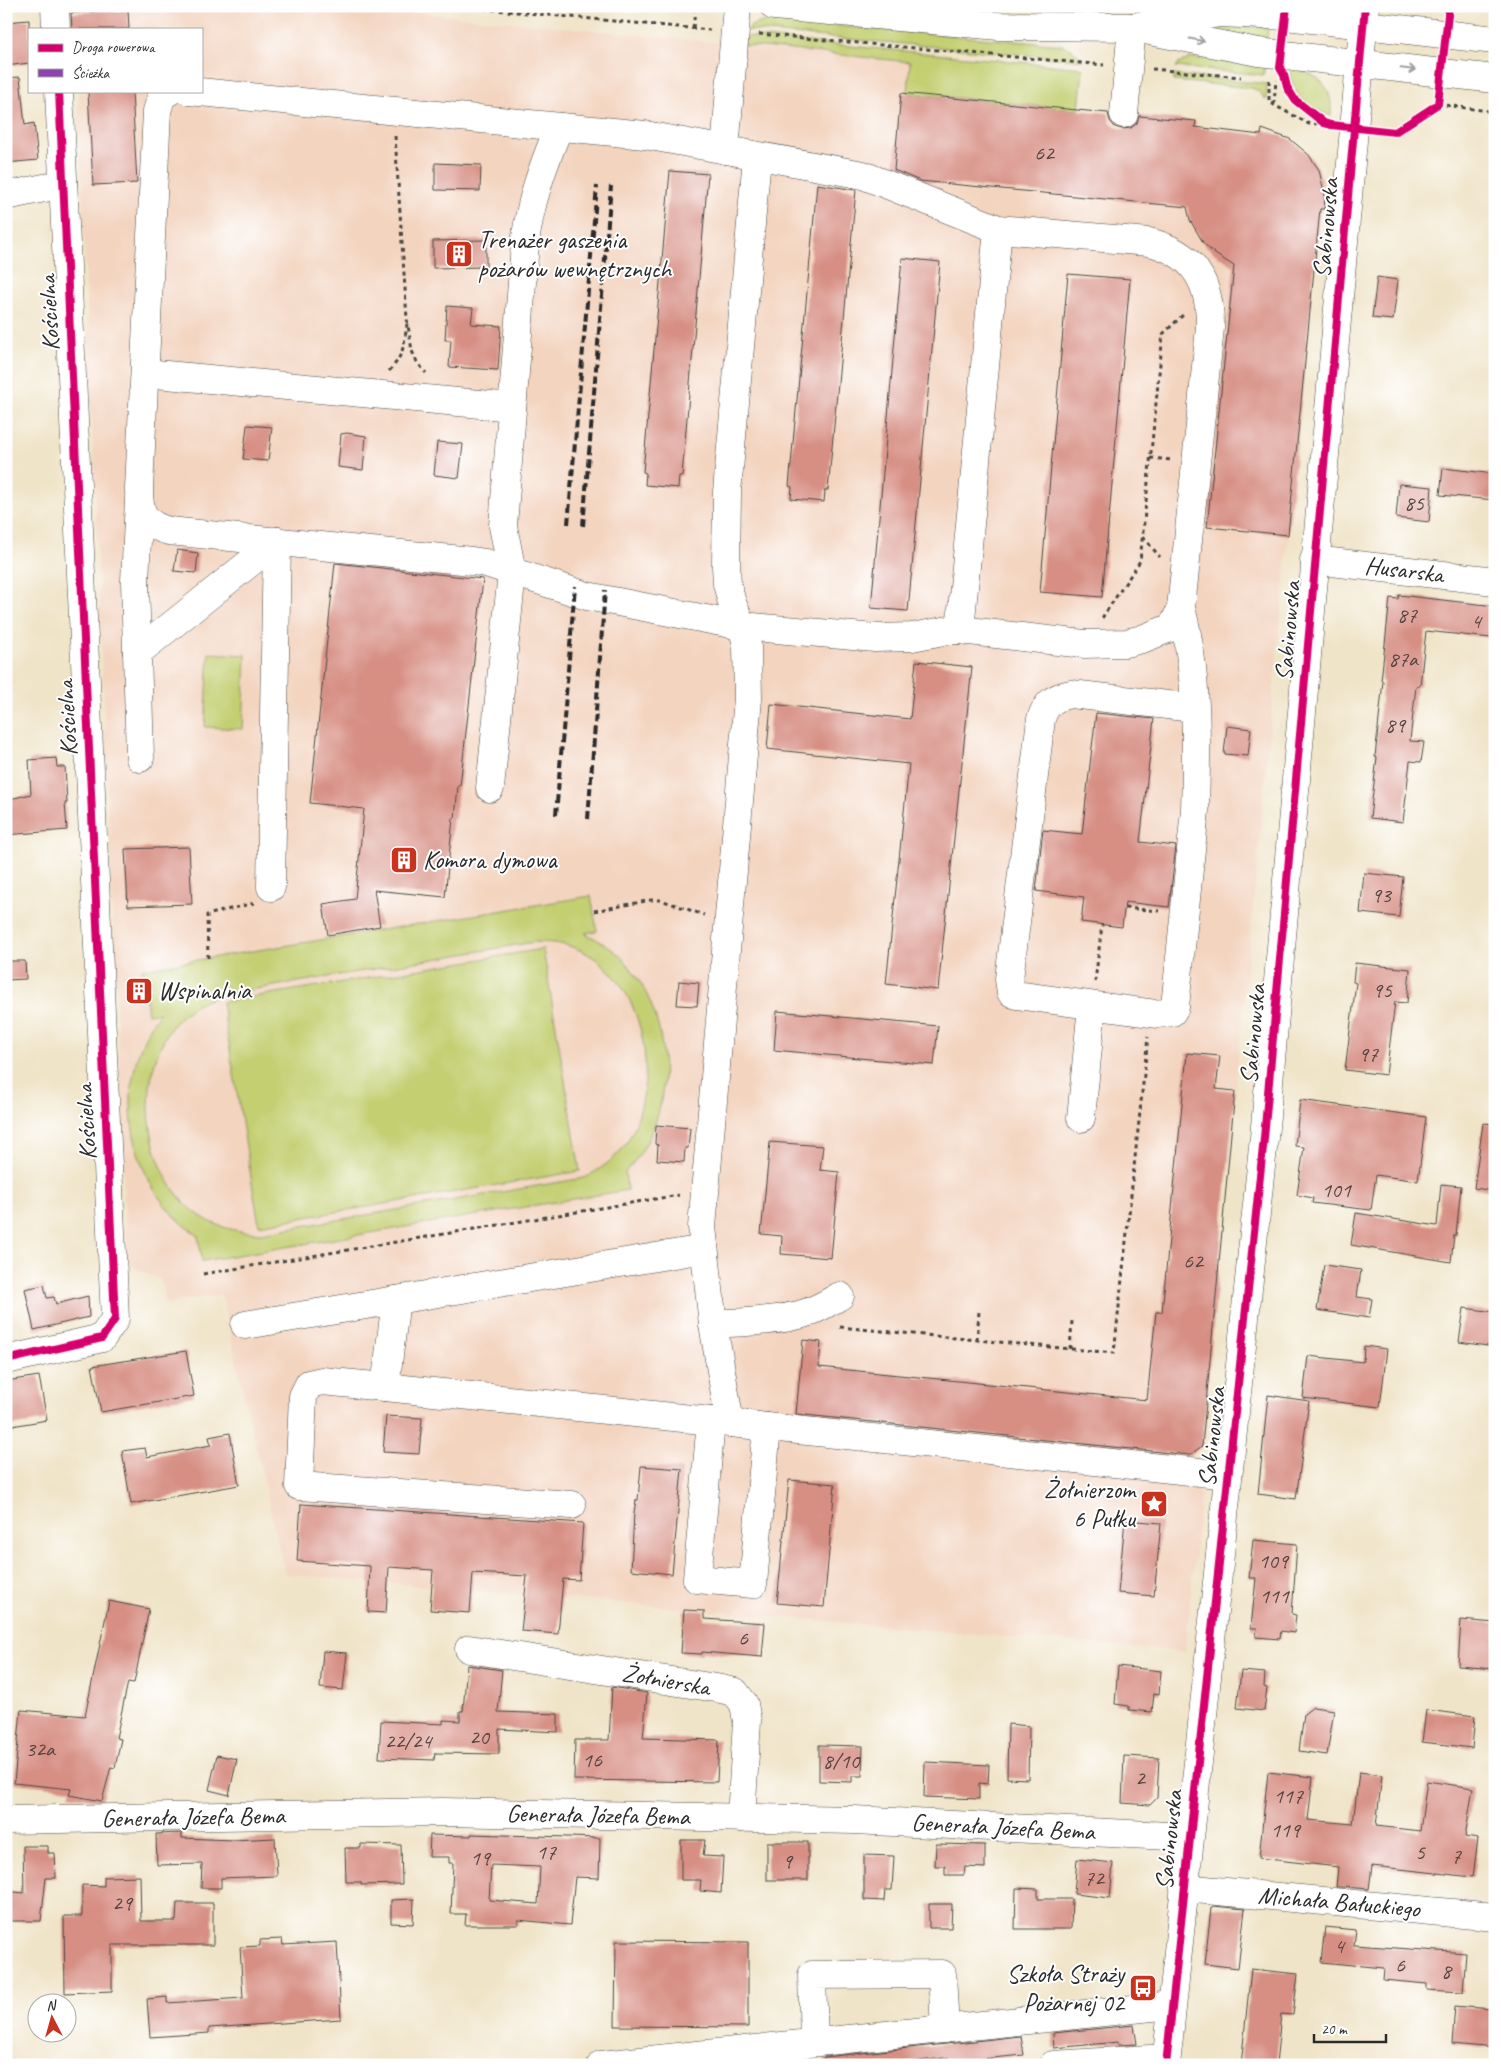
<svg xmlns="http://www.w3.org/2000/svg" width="1501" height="2071" font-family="Caveat,sans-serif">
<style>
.built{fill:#f3d4bf}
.green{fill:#c3cf71;stroke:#777d4e;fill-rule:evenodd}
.building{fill:#d78f84;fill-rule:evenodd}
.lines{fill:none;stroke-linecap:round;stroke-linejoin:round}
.minor-casing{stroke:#494743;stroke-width:29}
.path{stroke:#494743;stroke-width:3;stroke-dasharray:4 4;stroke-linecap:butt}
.minor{stroke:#fff;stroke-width:28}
.rail{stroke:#2b2b2b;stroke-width:4;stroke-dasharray:8 4;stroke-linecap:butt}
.quiet{stroke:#8e44ad;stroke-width:6;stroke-dasharray:12 6;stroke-linecap:butt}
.cycleway-casing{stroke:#fff;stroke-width:11}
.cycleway{stroke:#d6006c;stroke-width:8}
.oneway{stroke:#a0a0a0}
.labels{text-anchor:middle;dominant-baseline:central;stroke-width:4;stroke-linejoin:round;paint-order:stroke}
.number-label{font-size:22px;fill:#564441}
.street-label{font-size:25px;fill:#2b2b2b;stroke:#fff}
.poi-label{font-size:25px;fill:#2b2b2b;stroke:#fff;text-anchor:start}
</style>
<rect width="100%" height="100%" fill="#fff"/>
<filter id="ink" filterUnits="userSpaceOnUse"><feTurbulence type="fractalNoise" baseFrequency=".02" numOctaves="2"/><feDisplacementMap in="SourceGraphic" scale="10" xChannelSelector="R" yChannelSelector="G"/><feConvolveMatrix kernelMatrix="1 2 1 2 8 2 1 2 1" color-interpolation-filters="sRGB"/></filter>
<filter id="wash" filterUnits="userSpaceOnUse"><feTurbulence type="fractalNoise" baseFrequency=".0096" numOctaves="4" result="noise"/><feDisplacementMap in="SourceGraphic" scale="20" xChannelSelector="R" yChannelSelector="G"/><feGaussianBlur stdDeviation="1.12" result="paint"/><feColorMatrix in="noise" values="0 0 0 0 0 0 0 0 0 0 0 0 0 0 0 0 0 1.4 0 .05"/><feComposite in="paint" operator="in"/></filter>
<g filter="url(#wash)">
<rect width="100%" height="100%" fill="#f0e4c8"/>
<!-- built -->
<path class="built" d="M74,6H352L911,62L908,93L1196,121V127L1261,135L1262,130L1290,139L1303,149L1314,162L1324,188V209H1320L1201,1446L1188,1457L1185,1480L1201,1495L1185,1652L285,1574L221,1294L166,1304L161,1280L127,1264L78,91H201V29H75Z"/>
<!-- green -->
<g class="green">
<path d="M767,20L1062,45L1073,50L1083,60L747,30L751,26Z"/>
<path d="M1190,25L1268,27L1267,39L1192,31Z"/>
<path d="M744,36L1083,68L1079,110L908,93L910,62L743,45Z"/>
<path d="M1191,58L1265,66L1263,75L1176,67L1178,64Z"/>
<path d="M1290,69C1318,72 1334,86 1331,116C1308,107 1290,96 1290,69Z"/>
<path d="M1174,75L1267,84L1266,100L1258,91L1252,88L1174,81Z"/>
<path d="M209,653L246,655L243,729L205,727Z"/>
<path d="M591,896L597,931L585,933C599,941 614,948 625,961C674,1018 679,1118 625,1172L627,1190L202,1261L198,1235C138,1197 117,1114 140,1049C145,1035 152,1024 160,1012L148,1014L142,969ZM534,942C547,942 562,943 575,948C646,975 663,1082 627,1142C617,1158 601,1169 584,1178L261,1233C238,1232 218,1228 199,1215C146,1178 135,1088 167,1034C179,1013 199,1002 221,995Z"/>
<path d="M543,949L580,1171L259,1225L222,1002Z"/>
</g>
<g id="blocks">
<!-- building -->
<g class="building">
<path d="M128,10L129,29H72L71,13Z"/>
<path d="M29,20V63L6,66V22Z"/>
<path d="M20,77L25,125L34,123L38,160L6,163V78Z"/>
<path d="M88,91H132L137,183L93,185Z"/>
<path d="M901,93L1108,113L1110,121L1115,127L1122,129L1131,128L1137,123L1139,116L1196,121L1195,127L1261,135L1262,129L1290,139L1309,155L1319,170L1325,196L1324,209H1320L1288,535L1207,527L1234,266L1215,254L1204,244L1190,220L1187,207L920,181L894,170Z"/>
<path d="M435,163L481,165L480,191L435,190Z"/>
<path d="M670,171L708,174L682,476H679L678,488L645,485L646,473L643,472Z"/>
<path d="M817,184L856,190L828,490H825L824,502L791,499L792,487L789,486Z"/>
<path d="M486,240V267L433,268V241Z"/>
<path d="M902,258L940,262L908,611L871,608Z"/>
<path d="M1068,274L1130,279L1102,597L1040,592Z"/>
<path d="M1377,277L1398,280L1393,320L1372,318Z"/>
<path d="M447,306L473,308L471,324L501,326L498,370L449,367L451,340H445Z"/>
<path d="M247,425L272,427L268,461L243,459Z"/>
<path d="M347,433L366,436L363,470L338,467L341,434Z"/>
<path d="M437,442L463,444L459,478L434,475Z"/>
<path d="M1443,468L1495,474V500L1440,495Z"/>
<path d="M1399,484L1432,487L1429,522L1396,518Z"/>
<path d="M177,550L198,553L196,573L174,571Z"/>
<path d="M335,563L483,579L460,786H458L455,818H453L445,897L374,890L380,926L328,935L323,904L355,899L364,809L310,803Z"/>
<path d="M1399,595L1495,606L1491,638L1426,631L1420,686H1416L1410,741L1424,742L1421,762L1410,761L1403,822L1370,818L1377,757H1375L1383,681H1381L1390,598L1398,599Z"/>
<path d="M916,661L972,667L938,990L886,984L909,764L767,749L771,704L910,719Z"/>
<path d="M1096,713L1154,719L1140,842L1176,846L1169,907L1125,902L1122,927L1081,922L1084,897L1036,891L1043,830L1082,834Z"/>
<path d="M1227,726L1251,729L1248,756L1224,754Z"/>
<path d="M56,758L57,767H65L67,803H65L67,830L6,835V800L31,794L29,760Z"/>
<path d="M189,847L192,904L128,906L125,849Z"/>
<path d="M1364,873L1403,877L1399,917L1360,913Z"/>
<path d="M6,961H25L26,979L6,980Z"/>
<path d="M1355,963L1410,969L1407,1003L1395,1002L1386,1075L1345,1070L1356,983L1353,982Z"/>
<path d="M679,981L699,983L697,1006L677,1005Z"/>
<path d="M777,1011L938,1026L934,1065L774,1050Z"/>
<path d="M1187,1053L1220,1056L1216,1089L1235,1091L1202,1446L1190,1455L796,1414L803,1340L821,1342L819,1367L1147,1400L1156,1312H1162Z"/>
<path d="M1300,1100L1426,1117L1418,1181L1376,1175L1371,1210L1312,1203L1313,1198L1297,1195L1304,1147L1295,1146Z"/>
<path d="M1483,1123L1495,1124V1191L1474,1188Z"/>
<path d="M656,1125L690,1128L688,1148H685L684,1162L657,1160L658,1145L655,1144Z"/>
<path d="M770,1142L823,1146L820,1170L839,1172L831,1258L781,1254L782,1236L761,1234Z"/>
<path d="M1441,1184L1461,1186L1456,1235H1454L1451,1262L1351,1245L1356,1213L1437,1226Z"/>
<path d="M1324,1265L1361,1270L1357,1297L1372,1299L1369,1318L1317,1310Z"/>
<path d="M44,1285L47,1298L54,1297L56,1304L88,1296L89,1317L34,1330L25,1289Z"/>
<path d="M1464,1308L1495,1312V1347L1459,1342Z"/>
<path d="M1364,1346L1387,1349L1380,1407L1303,1398L1308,1356L1363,1362Z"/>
<path d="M186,1351L194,1396L101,1412L92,1366Z"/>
<path d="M39,1376L47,1420L6,1427V1381Z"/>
<path d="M1268,1395L1309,1401L1296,1499L1258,1494Z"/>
<path d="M386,1416L422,1418L419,1454L383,1452Z"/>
<path d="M230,1433L239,1485L131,1504L122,1451L145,1448L147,1457L211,1445L209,1437Z"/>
<path d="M641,1466L682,1469L672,1574L631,1570L634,1513L636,1500H638Z"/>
<path d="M789,1480L835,1484L824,1607L777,1603Z"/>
<path d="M301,1504L583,1523L579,1580L563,1579L558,1634L521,1631L527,1576L473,1573L470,1613L430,1610L433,1570L389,1567L386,1613L368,1612L370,1566L297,1561Z"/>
<path d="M1125,1520L1161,1523L1154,1596L1118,1593Z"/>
<path d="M1253,1540L1297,1544L1292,1614L1296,1615L1294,1633L1281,1631L1280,1639L1256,1637L1257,1628H1251L1256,1578H1249Z"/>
<path d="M109,1601L149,1609L134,1683L128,1682L116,1738L121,1739L115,1768L111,1767L102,1801L69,1795L71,1789L14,1783L21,1710L85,1716Z"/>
<path d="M684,1610L704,1611V1619L765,1623L762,1657L702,1652V1654L681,1653Z"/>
<path d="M1461,1620L1495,1623V1669L1458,1666Z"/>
<path d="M323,1651L347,1653L343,1690L320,1688Z"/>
<path d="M467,1665L502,1670L498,1712L558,1714V1732L499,1729V1754L435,1753L434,1760L379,1758L381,1721L443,1724V1720L460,1721V1711H463Z"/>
<path d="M1118,1666L1161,1671L1159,1694L1154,1693L1152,1712L1129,1710V1706L1115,1704Z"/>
<path d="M1241,1671L1265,1673L1264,1687L1267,1688L1264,1711L1237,1708Z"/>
<path d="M612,1687L647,1693L643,1738L719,1740L717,1782L574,1780L575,1740H609Z"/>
<path d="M1313,1707L1334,1710L1327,1755L1299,1751L1304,1714Z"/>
<path d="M1426,1710L1475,1716L1472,1748L1422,1742Z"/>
<path d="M1008,1724L1029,1726L1028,1779L1007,1778Z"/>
<path d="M819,1745L863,1746L862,1776H852V1782L819,1781Z"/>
<path d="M217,1755L237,1759L229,1795L209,1790Z"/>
<path d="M1124,1756L1159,1758L1157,1798L1150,1805L1122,1803Z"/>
<path d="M925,1762L989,1765L988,1784L979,1783V1799L924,1797Z"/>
<path d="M1268,1772L1313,1777L1308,1820L1353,1824L1359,1772L1382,1775L1376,1826L1420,1831L1427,1781L1473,1788L1465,1837L1478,1839L1473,1877L1372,1866L1369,1889L1345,1887H1336L1338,1867L1259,1858Z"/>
<path d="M182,1833V1838L233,1840L275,1838L277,1876L221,1878V1888H201L202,1864L157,1865L156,1834Z"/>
<path d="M471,1834L600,1838L599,1878L575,1877L570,1925L518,1920V1925H465L466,1914H451L453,1863H449V1857H429L430,1835L471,1836ZM491,1865L540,1867L538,1904L489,1900Z"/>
<path d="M681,1840H705L703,1856L723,1857L721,1893L700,1891L701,1880H681Z"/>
<rect x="767" y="1842" width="41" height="38"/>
<path d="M361,1844L401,1845L402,1884L361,1885V1882H346L345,1848H361Z"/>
<path d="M936,1844L985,1845V1868L965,1867L964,1875H945V1866H935Z"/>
<path d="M23,1846H48V1853H55L56,1878H46L41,1921H6V1891L24,1893Z"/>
<path d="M864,1855L894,1856L892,1890H885L884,1901L864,1900Z"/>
<path d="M1077,1859L1113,1863L1110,1898L1074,1894Z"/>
<path d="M140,1876L141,1921H176L177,1903H213V1945H112V1991L65,1993L64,1916H82V1885L104,1886V1877Z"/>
<path d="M1016,1888L1038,1889V1899H1072L1071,1929H1015Z"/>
<path d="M414,1899L413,1924L391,1923V1900Z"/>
<path d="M929,1904H952L951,1928H929Z"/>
<path d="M1213,1906L1245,1909L1238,1968L1205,1964L1211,1908Z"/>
<path d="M1325,1927L1356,1930L1354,1945L1466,1953L1463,1992L1427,1990V1984L1383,1980L1384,1968L1321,1962Z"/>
<path d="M282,1939L283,1945L337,1942L341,2019L209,2028V2033L150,2037L147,1999L167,1997V2003L243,1998L240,1947L260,1946V1940Z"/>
<path d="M616,1941L748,1942V2027L615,2026Z"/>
<path d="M1251,1969L1298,1974L1293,2015L1281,2014L1276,2065H1241Z"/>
<path d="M1455,2006L1491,2009L1490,2014L1495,2015V2048L1452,2044Z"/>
<path d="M1134,2025L1137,2044L1118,2045V2042L1054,2048L1053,2033Z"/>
<path d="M1021,2036L1024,2055L949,2062V2058H944L888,2065H824V2057Z"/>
</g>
</g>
</g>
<g filter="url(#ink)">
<use href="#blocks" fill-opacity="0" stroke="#494743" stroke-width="1"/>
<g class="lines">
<!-- minor casing -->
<g class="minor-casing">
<g id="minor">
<path d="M55,6L56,29"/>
<path d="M774,6L999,26L1132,27L1220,13L1286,16L1495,40"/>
<path d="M1150,31L1258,52L1495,79"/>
<path d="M170,91L162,95L157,111L139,489C139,514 144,524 169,531L472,561L486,563L587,596L742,626L875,638L912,637L949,630H960L1084,644L1126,643L1142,639L1170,628L1175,622L1181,608L1210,328C1211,282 1194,253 1149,242L998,229L863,175L645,135L189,91"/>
<path d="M1124,114L1132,27"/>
<path d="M725,150L737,6"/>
<path d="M6,196L63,184"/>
<path d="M145,373L512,407"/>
<path d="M139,500L135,581L140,758"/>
<path d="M1314,560L1495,581"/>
<path d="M1181,608C1198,671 1197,745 1195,810L1175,1007L1172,1012L1157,1014L1016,995L1011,992L1009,979L1041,719C1046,703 1054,697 1071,694L1194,708"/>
<path d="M960,630L998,229"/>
<path d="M137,653L277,541"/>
<path d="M490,788L512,572L503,526L525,244C530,201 543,166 559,127"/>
<path d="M271,887L277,541"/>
<path d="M1081,1118L1092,1006"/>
<path d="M396,1300L385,1387L1228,1475"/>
<path d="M713,1324C740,1322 768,1322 794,1316C811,1313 826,1304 840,1296"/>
<path d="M245,1325L704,1249"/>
<path d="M6,1360L102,1338L115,1319L59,91"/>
<path d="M385,1387L322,1381L309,1384L303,1396L299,1486L572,1505"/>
<path d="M711,1421L697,1579L753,1584L767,1427"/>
<path d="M730,1423L713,1324L702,1227L748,698L747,645L742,626L732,603L727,584L726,566L727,492L757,157"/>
<path d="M469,1649L716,1688L735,1692L744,1704L747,1721L741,1818"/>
<path d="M6,1820L443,1812L854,1820L1189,1837"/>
<path d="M1184,1888L1495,1917"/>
<path d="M814,2042L812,1975L942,1974L945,2029"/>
<path d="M601,2065L1171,2005"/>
<path d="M1053,2065L1166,2058"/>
<path d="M1166,2065L1264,1138L1365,6"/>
</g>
</g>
<!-- path -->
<g class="path">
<path d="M452,6L710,30"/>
<path d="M693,28L695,12"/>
<path d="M759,34L1104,65"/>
<path d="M1152,69L1241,77"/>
<path d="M1269,80V100L1274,105L1309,124L1324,123"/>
<path d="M1274,104L1276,80"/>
<path d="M1438,104L1495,112"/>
<path d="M395,136L407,319L412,351L417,362L426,373"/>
<path d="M389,371C404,355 404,345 407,324"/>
<path d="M1150,458L1172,460"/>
<path d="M1143,537L1160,557"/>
<path d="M1102,618L1140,561L1163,334L1183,315"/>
<path d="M1125,908L1159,911"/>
<path d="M594,911L651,900H661L704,915"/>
<path d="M208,958L207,915L254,903"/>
<path d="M1095,982L1102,925"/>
<path d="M203,1274L679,1195"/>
<path d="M840,1327L1114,1353L1148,1037"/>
<path d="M977,1340L979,1311"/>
<path d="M1070,1349L1072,1321"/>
</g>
<!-- minor -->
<use href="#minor" class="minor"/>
<!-- rail -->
<g class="rail">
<path d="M568,524L597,186"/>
<path d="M583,526L611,186"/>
<path d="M556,815L575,586"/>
<path d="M588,819L605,590"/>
</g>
<!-- quiet -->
<path class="quiet" d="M1476,6L1495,8"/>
<!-- cycleway casing -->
<g class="cycleway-casing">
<g id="cycleway">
<path d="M1287,6L1280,68L1284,75L1287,87L1295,100L1324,123L1331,125L1395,132L1438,104L1449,6"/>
<path d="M6,1360L102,1338L115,1319L59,91"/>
<path d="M1166,2065L1264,1138L1365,6"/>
</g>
</g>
<!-- cycleway -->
<use href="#cycleway" class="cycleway"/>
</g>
<!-- one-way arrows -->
<defs><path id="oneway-shaft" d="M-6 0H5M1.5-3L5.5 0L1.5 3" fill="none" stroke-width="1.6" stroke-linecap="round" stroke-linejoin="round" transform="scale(1.25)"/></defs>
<g class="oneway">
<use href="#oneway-shaft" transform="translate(1197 40) rotate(11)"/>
<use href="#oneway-shaft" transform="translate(1408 69) rotate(6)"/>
</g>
</g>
<!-- icons -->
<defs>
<g id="building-square" transform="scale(1.4375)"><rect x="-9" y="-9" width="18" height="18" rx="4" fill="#c8321e" stroke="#fff"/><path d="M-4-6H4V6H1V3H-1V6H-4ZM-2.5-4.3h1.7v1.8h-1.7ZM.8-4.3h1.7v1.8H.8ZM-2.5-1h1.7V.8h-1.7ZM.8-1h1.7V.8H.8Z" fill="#fff"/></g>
<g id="sight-square" transform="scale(1.4375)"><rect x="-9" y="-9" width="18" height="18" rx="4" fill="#c8321e" stroke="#fff"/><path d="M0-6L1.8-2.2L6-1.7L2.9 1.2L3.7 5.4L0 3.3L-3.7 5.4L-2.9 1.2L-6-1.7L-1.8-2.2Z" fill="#fff"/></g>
<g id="bus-square" transform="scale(1.4375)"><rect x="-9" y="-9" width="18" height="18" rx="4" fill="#c8321e" stroke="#fff"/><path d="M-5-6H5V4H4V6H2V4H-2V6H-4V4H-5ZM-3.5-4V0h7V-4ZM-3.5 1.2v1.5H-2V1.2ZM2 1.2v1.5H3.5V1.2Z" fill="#fff"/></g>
</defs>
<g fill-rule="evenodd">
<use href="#building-square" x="459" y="254"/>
<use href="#building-square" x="404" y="860"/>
<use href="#building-square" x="139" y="991"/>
<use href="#sight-square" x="1154" y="1504"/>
<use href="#bus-square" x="1143" y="1988"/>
</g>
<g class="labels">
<!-- number labels -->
<g class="number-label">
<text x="1044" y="153">62</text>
<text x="1414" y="503">85</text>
<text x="1407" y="615">87</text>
<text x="1476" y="621">4</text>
<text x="1403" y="659">87a</text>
<text x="1395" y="725">89</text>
<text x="1381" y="895">93</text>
<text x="1382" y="990">95</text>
<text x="1368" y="1054">97</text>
<text x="1336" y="1190">101</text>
<text x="1193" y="1261">62</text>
<text x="1273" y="1561">109</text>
<text x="1274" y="1596">111</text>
<text x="743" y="1638">6</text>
<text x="479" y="1737">20</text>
<text x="408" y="1741">22/24</text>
<text x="40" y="1749">32a</text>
<text x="592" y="1760">16</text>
<text x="841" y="1761">8/10</text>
<text x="1140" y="1778">2</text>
<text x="1288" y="1796">117</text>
<text x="1285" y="1830">119</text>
<text x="546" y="1852">17</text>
<text x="1420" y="1852">5</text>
<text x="1456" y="1856">7</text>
<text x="480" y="1858">19</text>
<text x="787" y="1861">9</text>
<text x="1094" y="1878">72</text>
<text x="122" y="1903">29</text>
<text x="1339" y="1946">4</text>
<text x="1400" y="1965">6</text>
<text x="1446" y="1971">8</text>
</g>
<!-- street labels -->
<g class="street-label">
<text transform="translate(1326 228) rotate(-85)">Sabinowska</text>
<text transform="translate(49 313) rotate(-93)">Kościelna</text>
<text transform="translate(1404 570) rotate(7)">Husarska</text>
<text transform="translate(1288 631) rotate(-85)">Sabinowska</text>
<text transform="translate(67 718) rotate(-93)">Kościelna</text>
<text transform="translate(1253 1034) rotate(-85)">Sabinowska</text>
<text transform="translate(86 1122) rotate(-93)">Kościelna</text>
<text transform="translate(1212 1437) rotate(-84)">Sabinowska</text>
<text transform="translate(666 1680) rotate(10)">Żołnierska</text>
<text transform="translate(598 1815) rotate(1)">Generała Józefa Bema</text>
<text transform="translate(193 1817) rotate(-1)">Generała Józefa Bema</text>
<text transform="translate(1003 1827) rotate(3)">Generała Józefa Bema</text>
<text transform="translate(1169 1840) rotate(-84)">Sabinowska</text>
<text transform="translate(1339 1902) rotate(5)">Michała Bałuckiego</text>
</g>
<!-- poi labels -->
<g class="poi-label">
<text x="478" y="240">Trenażer gaszenia<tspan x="478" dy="29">pożarów wewnętrznych</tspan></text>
<text x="423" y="860">Komora dymowa</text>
<text x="158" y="991">Wspinalnia</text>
<text x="1135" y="1490" text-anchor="end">Żołnierzom<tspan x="1135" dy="29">6 Pułku</tspan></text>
<text x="1124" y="1974" text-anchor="end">Szkoła Straży<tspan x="1124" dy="29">Pożarnej 02</tspan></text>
</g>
</g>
<!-- margin -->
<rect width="1501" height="2071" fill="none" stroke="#fff" stroke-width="25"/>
<!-- legend -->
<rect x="28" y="28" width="175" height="65" fill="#ffffff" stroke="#aaaaaa"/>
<rect x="38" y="44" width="25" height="8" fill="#d6006c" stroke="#aaaaaa"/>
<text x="72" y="52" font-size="15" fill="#2b2b2b">Droga rowerowa</text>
<rect x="38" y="69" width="25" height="8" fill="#8e44ad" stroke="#aaaaaa"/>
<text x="72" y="78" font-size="15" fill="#2b2b2b">Ścieżka</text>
<!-- north arrow -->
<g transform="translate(52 2018) rotate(354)"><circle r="24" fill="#ffffff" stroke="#aaaaaa"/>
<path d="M0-4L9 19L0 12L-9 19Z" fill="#c8321e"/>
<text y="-8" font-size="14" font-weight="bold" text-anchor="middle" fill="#2b2b2b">N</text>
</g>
<!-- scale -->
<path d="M1314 2034v8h72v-8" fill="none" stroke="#2b2b2b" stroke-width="2.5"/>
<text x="1321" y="2034" font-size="15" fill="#2b2b2b" stroke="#ffffff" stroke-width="4" paint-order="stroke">20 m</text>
</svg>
